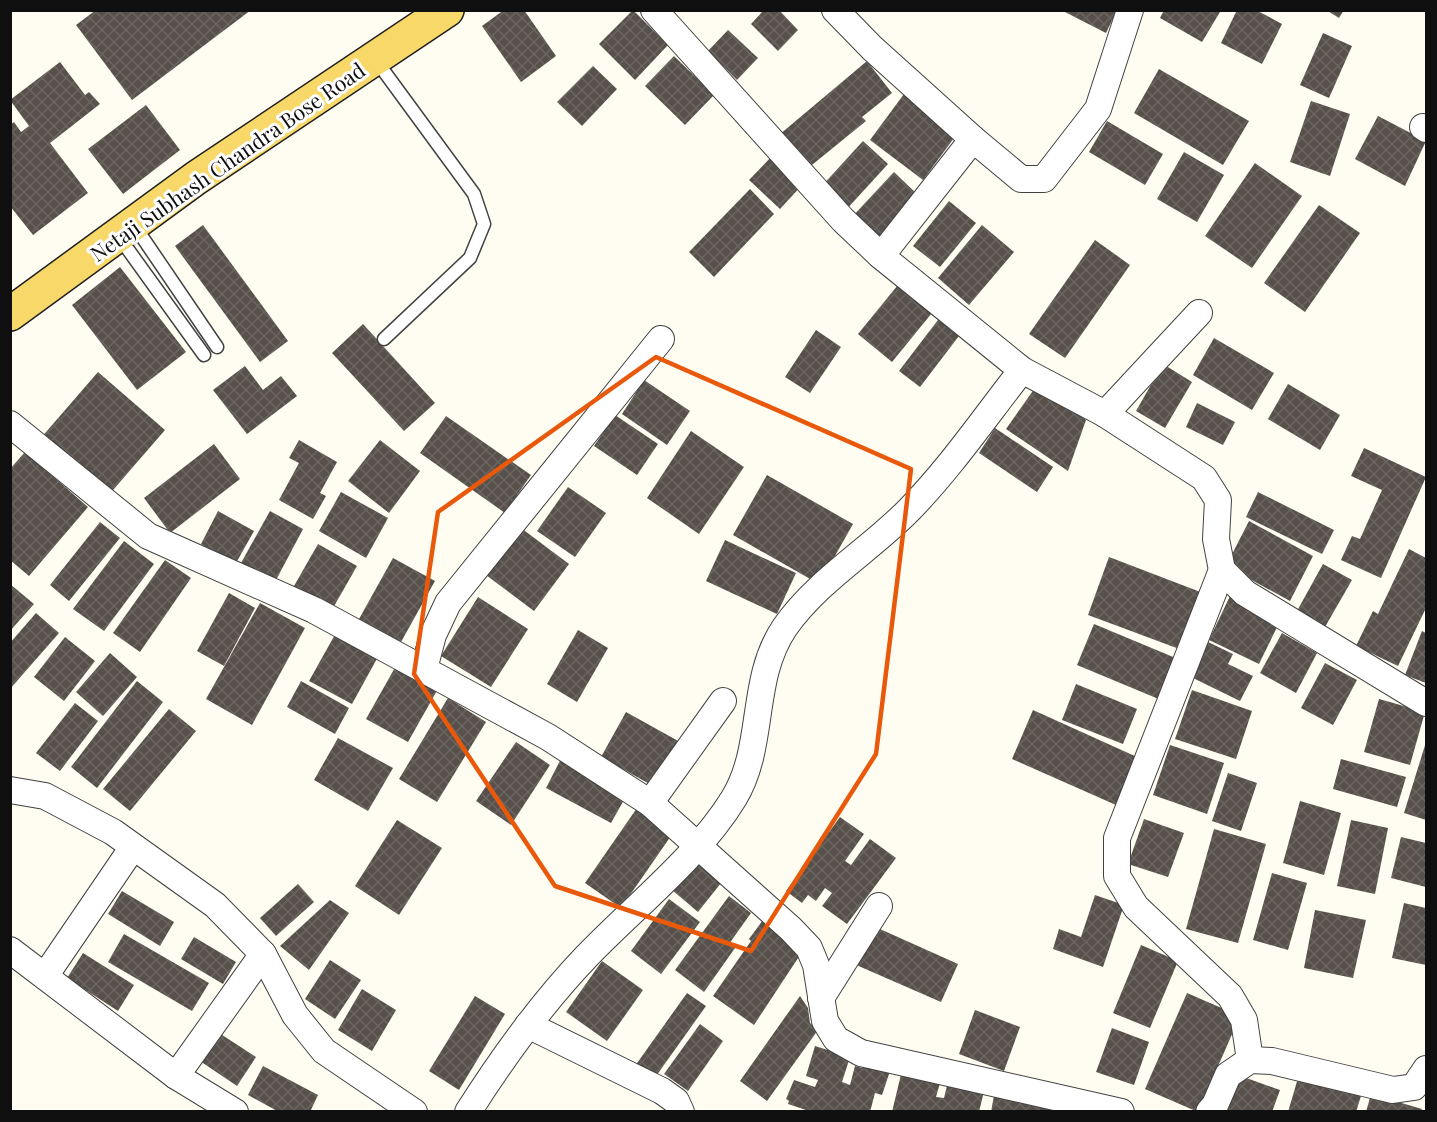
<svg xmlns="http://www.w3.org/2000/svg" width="1437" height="1122" font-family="'Playfair Display',serif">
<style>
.building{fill:url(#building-cross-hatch)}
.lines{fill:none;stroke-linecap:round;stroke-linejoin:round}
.lane-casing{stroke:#424242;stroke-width:15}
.street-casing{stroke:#424242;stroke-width:28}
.primary-casing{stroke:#202020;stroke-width:36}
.lane{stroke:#fff;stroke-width:12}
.street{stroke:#fff;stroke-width:26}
.primary{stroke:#f8d869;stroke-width:33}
.marked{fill:none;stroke:#e8590c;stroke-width:4.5;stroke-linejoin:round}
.labels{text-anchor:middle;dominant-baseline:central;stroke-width:6;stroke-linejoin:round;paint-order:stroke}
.street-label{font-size:21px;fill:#0f0f0f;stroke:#fff}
</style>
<defs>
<pattern id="building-cross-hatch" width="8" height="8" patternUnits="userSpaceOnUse" patternTransform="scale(1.5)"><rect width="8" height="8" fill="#58514b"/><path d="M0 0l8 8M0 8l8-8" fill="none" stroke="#6b6561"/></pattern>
</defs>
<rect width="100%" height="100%" fill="#fffdf2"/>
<!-- building -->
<g class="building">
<path d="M96,10H251L132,100L76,25Z"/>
<path d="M504,10H524L556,56L521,82L482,26Z"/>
<path d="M633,10L668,45L635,80L599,44Z"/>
<path d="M764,10H779L798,30L778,51L751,24Z"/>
<path d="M1061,10H1117L1106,33Z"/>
<path d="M1164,10H1217L1220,12L1202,42L1160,18Z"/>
<path d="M1237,10H1256L1282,24L1262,64L1221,43Z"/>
<path d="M1326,10H1344L1339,18Z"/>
<path d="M728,30L758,58L737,80L708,51Z"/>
<path d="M1323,33L1352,46L1329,98L1300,85Z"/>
<path d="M674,56L714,95L685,125L645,86Z"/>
<path d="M867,61L892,93L862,117L866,121L807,169L779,135Z"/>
<path d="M60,62L85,95L89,92L100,104L50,143L88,193L33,235L10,206V125L14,122L21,132L29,126L10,100Z"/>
<path d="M593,66L617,89L582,126L557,102Z"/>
<path d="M1159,69L1249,121L1223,165L1134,113Z"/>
<path d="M904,94L957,134L923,180L870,140Z"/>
<path d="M1311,101L1350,114L1330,176L1290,162Z"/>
<path d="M146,105L180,150L123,194L88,149Z"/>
<path d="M1378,116L1426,141L1405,186L1355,159Z"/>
<path d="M1107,121L1163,154L1145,185L1089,152Z"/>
<path d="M863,141L888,164L845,211L820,188Z"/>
<path d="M1184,152L1224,175L1197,222L1157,199Z"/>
<path d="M773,155L803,184L780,209L749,180Z"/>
<path d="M1255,163L1302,196L1252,268L1205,236Z"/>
<path d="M894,172L919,196L877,242L851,218Z"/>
<path d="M750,189L774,214L714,277L689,252Z"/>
<path d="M949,201L976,223L940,267L913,246Z"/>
<path d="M1319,205L1360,233L1305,312L1264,283Z"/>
<path d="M203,225L288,341L260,362L175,246Z"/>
<path d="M982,225L1014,252L969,305L938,278Z"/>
<path d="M1095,240L1130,265L1065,358L1029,334Z"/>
<path d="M120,267L186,352L137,390L72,305Z"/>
<path d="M902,280L936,308L892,362L858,334Z"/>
<path d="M941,316L962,332L920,387L899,371Z"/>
<path d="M363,324L435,403L404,431L332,353Z"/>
<path d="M816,330L841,347L810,393L785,377Z"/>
<path d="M1214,338L1274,373L1252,410L1193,375Z"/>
<path d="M1163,364L1192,382L1165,428L1136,411Z"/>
<path d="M245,366L263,390L281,376L297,396L247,434L213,390Z"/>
<path d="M98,372L165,430L107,497L40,439Z"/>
<path d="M644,380L690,411L667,445L622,414Z"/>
<path d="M1288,384L1340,415L1320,450L1268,419Z"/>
<path d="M1037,385L1086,420L1068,471L1006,429Z"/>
<path d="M1197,403L1235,422L1223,445L1186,427Z"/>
<path d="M615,415L658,444L637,475L594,446Z"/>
<path d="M446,416L531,475L505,513L420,453Z"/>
<path d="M995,428L1053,467L1037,492L979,453Z"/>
<path d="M691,431L744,467L699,534L647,498Z"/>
<path d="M299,440L337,462L320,493L326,496L313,519L279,500L299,463L289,458Z"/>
<path d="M380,440L420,471L389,513L348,481Z"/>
<path d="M214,444L240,479L170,533L144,498Z"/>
<path d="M1364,448L1426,477L1381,578L1341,560L1352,536L1360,539L1382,490L1351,476Z"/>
<path d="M25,452L88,507L29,576L10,560V469Z"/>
<path d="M767,475L853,524L819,584L733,535Z"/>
<path d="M568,487L606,513L575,557L537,531Z"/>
<path d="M341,492L388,518L366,558L319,531Z"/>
<path d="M1258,492L1334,530L1322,554L1246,517Z"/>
<path d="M218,511L254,531L236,563L201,544Z"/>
<path d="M270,511L303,529L275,582L241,563Z"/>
<path d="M1249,521L1313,556L1290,601L1226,566Z"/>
<path d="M100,522L120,538L69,601L50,585Z"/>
<path d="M521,528L569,564L534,611L486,575Z"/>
<path d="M725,540L796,573L777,614L706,581Z"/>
<path d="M124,541L154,564L104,631L73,609Z"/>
<path d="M318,544L357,566L333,608L294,586Z"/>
<path d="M1409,549L1426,558V608L1398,666L1356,646L1373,611L1378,614Z"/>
<path d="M1109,557L1203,593L1182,650L1088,615Z"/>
<path d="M393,558L435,581L401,642L359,619Z"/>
<path d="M165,560L191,578L140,652L113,633Z"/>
<path d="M1323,564L1352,580L1325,627L1297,611Z"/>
<path d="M10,584L34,604L10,631Z"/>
<path d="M229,593L255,608L224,666L197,651Z"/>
<path d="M1230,596L1280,621L1259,664L1209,640Z"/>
<path d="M478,597L528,629L491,687L441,656Z"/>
<path d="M260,603L305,628L252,725L206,699Z"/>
<path d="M36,613L59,633L10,689V643Z"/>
<path d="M1094,624L1178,659L1161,700L1077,665Z"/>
<path d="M578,630L608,648L577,702L547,684Z"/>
<path d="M337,631L379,655L352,704L309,681Z"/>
<path d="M1422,631L1426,633V683L1405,675Z"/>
<path d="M1282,633L1317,653L1296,693L1260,673Z"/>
<path d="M65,637L95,661L64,701L34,677Z"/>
<path d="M1208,642L1233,654L1228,664L1253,676L1240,701L1191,677Z"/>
<path d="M110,653L137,677L103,716L76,692Z"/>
<path d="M1325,663L1357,680L1333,725L1301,708Z"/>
<path d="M397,664L439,687L408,742L366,719Z"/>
<path d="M137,681L163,702L97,788L71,767Z"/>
<path d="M301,681L349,708L335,734L287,707Z"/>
<path d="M1076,684L1137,709L1123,744L1062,720Z"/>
<path d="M1192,690L1252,711L1236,759L1175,739Z"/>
<path d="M448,698L486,722L437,802L399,779Z"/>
<path d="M1379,699L1425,712L1410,765L1364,752Z"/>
<path d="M75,703L98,721L60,771L36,753Z"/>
<path d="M169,709L196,731L130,811L103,789Z"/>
<path d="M1033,710L1137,757L1116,805L1012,759Z"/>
<path d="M626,712L680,742L655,787L601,757Z"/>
<path d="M338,738L393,768L368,811L314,780Z"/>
<path d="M516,742L550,765L511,825L476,801Z"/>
<path d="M1426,742V820L1404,813Z"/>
<path d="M1170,745L1224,763L1207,814L1153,795Z"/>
<path d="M563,755L629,791L611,823L546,788Z"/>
<path d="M1341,759L1406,777L1397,807L1333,789Z"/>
<path d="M1228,773L1257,783L1241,831L1212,821Z"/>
<path d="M1300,801L1341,813L1324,875L1283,863Z"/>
<path d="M637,808L673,833L621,908L585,883Z"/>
<path d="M840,817L864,834L845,861L851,865L870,839L896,858L847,924L822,906L832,893L825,888L816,901L808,895L802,903L786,891Z"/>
<path d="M1144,819L1184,833L1168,877L1128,864Z"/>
<path d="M397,820L442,848L399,915L355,886Z"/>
<path d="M1351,820L1388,828L1375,894L1337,886Z"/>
<path d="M1214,829L1266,844L1238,943L1186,929Z"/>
<path d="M1401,837L1426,843V887L1391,878Z"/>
<path d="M699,857L725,878L698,912L672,890Z"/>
<path d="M1272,873L1307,883L1288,950L1253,940Z"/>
<path d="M298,884L314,902L276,936L260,918Z"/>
<path d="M122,891L174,922L160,946L108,914Z"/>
<path d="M1095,895L1124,905L1103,967L1053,949L1059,929L1081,937Z"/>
<path d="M729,896L751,913L729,944L735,948L704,992L675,970Z"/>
<path d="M669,899L700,922L661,974L631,951Z"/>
<path d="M330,900L349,913L309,970L280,946Z"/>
<path d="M1404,903L1426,908V965L1392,958Z"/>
<path d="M1315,910L1366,920L1353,978L1304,968Z"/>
<path d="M763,920L804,949L754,1025L713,996L751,941L749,939Z"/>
<path d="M871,925L958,964L941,1002L854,964Z"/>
<path d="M124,934L209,983L192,1011L108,962Z"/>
<path d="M194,937L236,962L223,984L181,959Z"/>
<path d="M1141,945L1178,961L1150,1028L1113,1013Z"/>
<path d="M83,953L134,985L118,1011L67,978Z"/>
<path d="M330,960L361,980L335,1019L305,999Z"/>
<path d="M602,961L643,990L607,1041L566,1012Z"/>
<path d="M362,989L396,1010L372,1051L338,1030Z"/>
<path d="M687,993L706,1006L654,1079L635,1066Z"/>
<path d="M1187,993L1240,1016L1198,1112L1145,1089Z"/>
<path d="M475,996L505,1014L459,1090L429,1071Z"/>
<path d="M800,996L808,1008L810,1023L818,1030L767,1101L740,1081Z"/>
<path d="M975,1010L1020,1027L1004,1071L959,1054Z"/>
<path d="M700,1024L723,1041L688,1091L664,1074Z"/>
<path d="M1112,1028L1149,1042L1134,1085L1096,1072Z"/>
<path d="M216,1031L256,1057L237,1086L197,1059Z"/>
<path d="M815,1046L850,1057L842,1082L850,1085L855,1066L862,1068L865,1059L891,1068L882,1095L875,1093L870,1112H812L788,1104L789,1101L786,1099L794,1080L815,1087L818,1080L806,1076Z"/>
<path d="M263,1066L318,1095L310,1112H279L248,1095Z"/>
<path d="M903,1066L942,1076L936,1097L944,1098L949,1077L985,1087L979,1112H892Z"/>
<path d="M1238,1075L1280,1090L1272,1112H1225Z"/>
<path d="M1298,1078L1361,1096L1356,1112H1288Z"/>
<path d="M995,1090L1084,1112H991Z"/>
<path d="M1371,1094L1422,1109L1421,1112H1366Z"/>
</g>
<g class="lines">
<!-- lane casing -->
<g class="lane-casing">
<g id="lane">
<path d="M375,59L474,194L484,224L470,258L384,339"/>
<path d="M134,225L217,347"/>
<path d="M119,237L204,355"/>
</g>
</g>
<!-- street casing -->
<g class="street-casing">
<g id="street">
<path d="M654,10L843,220L881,256L1022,370L1105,414L1204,478L1218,500L1216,539L1222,570L1245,593L1426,703"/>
<path d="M835,10L872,48L973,139L881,256"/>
<path d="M1423,127L1426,129"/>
<path d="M973,139L1021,179H1044L1098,109L1130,10"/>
<path d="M1105,414L1199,313"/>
<path d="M10,424L148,536L314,610L548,737L650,803L791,929L809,948L816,965L825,1021L836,1039L861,1053L1121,1112"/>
<path d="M1222,570L1117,838V876L1136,907L1230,996L1244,1020L1250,1060"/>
<path d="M424,669L433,635L448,603L661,339"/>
<path d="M10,790L45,796L113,832L215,905L263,954L176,1076"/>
<path d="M650,803L723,701"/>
<path d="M10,950L176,1076L235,1112"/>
<path d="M263,954L295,1015L324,1051L414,1112"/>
<path d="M45,976L133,847"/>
<path d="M821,998L879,906"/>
<path d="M528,1025L662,1091L676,1101L681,1112"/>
<path d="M468,1112C503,1057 541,1004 586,957C634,907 698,857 734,798C766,745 749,680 785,627C818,580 870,550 909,510C951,467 985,417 1022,370"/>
<path d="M1209,1112L1215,1105L1228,1075L1250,1060L1272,1061L1393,1090L1414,1087L1426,1069"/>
</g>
</g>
<!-- primary casing -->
<g class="primary-casing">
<path id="primary" d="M10,314L196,178L447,10"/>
</g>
<!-- lane -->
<use href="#lane" class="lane"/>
<!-- street -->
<use href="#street" class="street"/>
<!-- primary -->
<use href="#primary" class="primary"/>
</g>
<!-- marked area -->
<path class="marked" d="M656,357L911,469L876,754L751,951L555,886L414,674L438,512Z"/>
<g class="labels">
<!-- street labels -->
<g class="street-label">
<text transform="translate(227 161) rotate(-35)">Netaji Subhash Chandra Bose Road</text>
</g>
</g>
<!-- border -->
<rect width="1437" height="1122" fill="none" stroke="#0f0f0f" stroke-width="24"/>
</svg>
